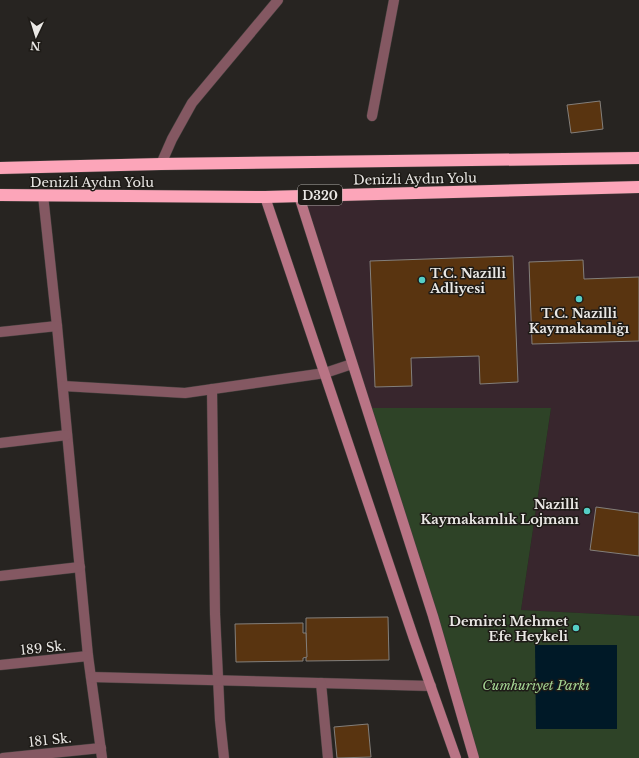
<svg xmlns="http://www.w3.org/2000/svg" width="639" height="758" font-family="'Libre Baskerville',serif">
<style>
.commercial{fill:#38262d}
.green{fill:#2e4327}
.water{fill:#001927}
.building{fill:#593410;stroke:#837f7b}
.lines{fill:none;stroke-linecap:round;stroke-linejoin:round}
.street-casing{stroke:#423f3c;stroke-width:11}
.secondary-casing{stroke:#423f3c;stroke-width:11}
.highway-casing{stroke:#423f3c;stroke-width:13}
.street{stroke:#845862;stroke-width:10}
.secondary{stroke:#b97485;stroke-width:10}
.highway{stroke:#fca5b9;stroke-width:12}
.poi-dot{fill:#55cec6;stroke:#1e1b17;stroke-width:1.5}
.labels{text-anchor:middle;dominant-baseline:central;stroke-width:3;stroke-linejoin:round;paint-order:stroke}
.shield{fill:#1e1b17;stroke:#adaaa7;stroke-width:1}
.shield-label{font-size:12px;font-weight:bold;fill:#eae8e5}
.street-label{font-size:13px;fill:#eae8e5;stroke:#1e1b17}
.poi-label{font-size:13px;font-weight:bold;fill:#eae8e5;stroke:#1e1b17;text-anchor:end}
.park-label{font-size:13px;font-style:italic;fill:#a4d493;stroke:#1e1b17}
</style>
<rect width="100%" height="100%" fill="#272421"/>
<!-- commercial -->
<path class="commercial" d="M639,187V616L521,610L551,408H366L299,196Z"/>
<!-- green -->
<path class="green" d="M366,408H551L521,610L639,616V758H476Z"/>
<!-- water -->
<path class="water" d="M535,645H617V729H536Z"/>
<!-- building -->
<g class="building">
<path d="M600,101L603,129L571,133L567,105Z"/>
<path d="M513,256L518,382L480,384L479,356L411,358L412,386L375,387L370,261Z"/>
<path d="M583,260L584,279L639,277V341L532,344L529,262Z"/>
<path d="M596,507L639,513V556L590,550Z"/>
<path d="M388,617L389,660L306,661V618Z"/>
<path d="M303,623V633H306L307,657L303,658V661L236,662L235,624Z"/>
<path d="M368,724L371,757L337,758L334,727Z"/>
</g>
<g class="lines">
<!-- street casing -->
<g class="street-casing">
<g id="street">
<path d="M372,116L394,0"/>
<path d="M161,164L172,139L192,103L278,0"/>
<path d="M43,195L57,326L88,656L102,758"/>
<path d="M0,332L57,326"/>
<path d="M63,386L185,393L325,373L352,364"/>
<path d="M212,389L215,614L220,720L224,758"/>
<path d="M0,443L67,435"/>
<path d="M0,576L80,567"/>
<path d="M0,665L88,656"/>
<path d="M91,677L431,686"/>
<path d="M321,683L328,758"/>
<path d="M3,758L101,748"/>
</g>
</g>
<!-- secondary casing -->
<g class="secondary-casing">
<g id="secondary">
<path d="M299,196L433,616L463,720L474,758"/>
<path d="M265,197L414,639L456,758"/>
</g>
</g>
<!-- highway casing -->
<g class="highway-casing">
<g id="highway">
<path d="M0,168L161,164L639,158"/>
<path d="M0,195L265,197L639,187"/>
</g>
</g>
<!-- street -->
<use href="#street" class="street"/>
<!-- secondary -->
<use href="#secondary" class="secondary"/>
<!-- highway -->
<use href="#highway" class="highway"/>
</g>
<!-- markers -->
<g class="poi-dot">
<circle cx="422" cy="280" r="4"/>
<circle cx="579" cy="299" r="4"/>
<circle cx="587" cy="511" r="4"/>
<circle cx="576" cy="628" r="4"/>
</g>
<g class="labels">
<!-- shield labels -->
<rect class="shield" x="298" y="185" width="44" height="20" rx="3"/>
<g class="shield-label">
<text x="320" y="195">D320</text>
</g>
<!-- street labels -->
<g class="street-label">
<text transform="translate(415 179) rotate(-1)">Denizli Aydın Yolu</text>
<text x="92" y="182">Denizli Aydın Yolu</text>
<text transform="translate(43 648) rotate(-6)">189 Sk.</text>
<text transform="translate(50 740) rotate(-6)">181 Sk.</text>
</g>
<!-- poi labels -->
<g class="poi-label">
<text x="430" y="273" text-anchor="start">T.C. Nazilli<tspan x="430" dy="15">Adliyesi</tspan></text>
<text x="579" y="313" text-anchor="middle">T.C. Nazilli<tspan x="579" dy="15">Kaymakamlığı</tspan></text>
<text x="579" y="504">Nazilli<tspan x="579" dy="15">Kaymakamlık Lojmanı</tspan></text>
<text x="568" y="621">Demirci Mehmet<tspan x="568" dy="15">Efe Heykeli</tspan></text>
</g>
<!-- park labels -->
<g class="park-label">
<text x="536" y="685">Cumhuriyet Parkı</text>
</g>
</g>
<!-- north arrow -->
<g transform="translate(36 36) rotate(184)" stroke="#1e1b17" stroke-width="3" paint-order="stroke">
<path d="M0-3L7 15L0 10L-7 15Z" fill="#eae8e5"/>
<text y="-6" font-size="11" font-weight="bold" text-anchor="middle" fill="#eae8e5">N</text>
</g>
</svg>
